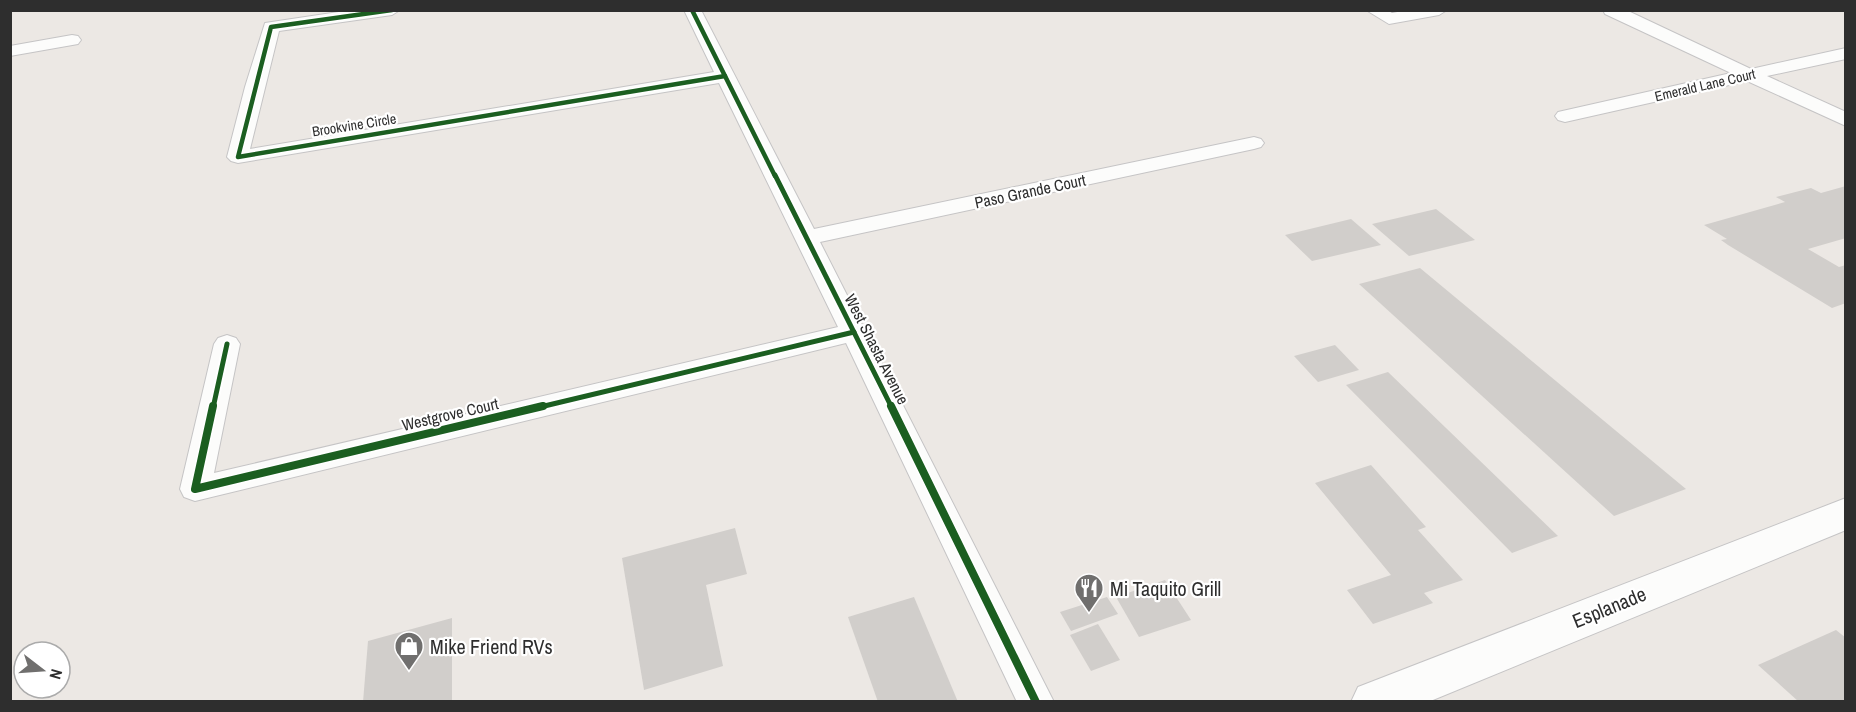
<svg xmlns="http://www.w3.org/2000/svg" width="1856" height="712" font-family="'Archivo Narrow',sans-serif">
<style>
.building{fill:#d1cecb}
.lines{fill:none;stroke-linecap:round;stroke-linejoin:round}
.minor-casing{stroke:#c5c4c5;stroke-width:2}
.secondary-casing{stroke:#c5c4c5;stroke-width:2}
.minor{fill:#fcfcfb;fill-rule:evenodd}
.secondary{fill:#fcfcfb;fill-rule:evenodd}
.cycleway-far2-casing{stroke:#fff;stroke-width:7}
.cycleway-far1-casing{stroke:#fff;stroke-width:9}
.cycleway-casing{stroke:#fff;stroke-width:11}
.cycleway-far2{stroke:#1b5e20;stroke-width:4.5}
.cycleway-far1{stroke:#1b5e20;stroke-width:5}
.cycleway{stroke:#1b5e20;stroke-width:8}
.labels{text-anchor:middle;dominant-baseline:central;stroke-width:4.5;stroke-linejoin:round;paint-order:stroke}
.far-street-label{font-size:14px;fill:#2e2e2e;stroke:#fff}
.street-label{font-size:16px;fill:#2e2e2e;stroke:#fff}
.near-poi-label{font-size:20px;fill:#2e2e2e;stroke:#fff;text-anchor:start}
.near-street-label{font-size:20px;fill:#2e2e2e;stroke:#fff}
</style>
<rect width="100%" height="100%" fill="#ece8e4"/>
<!-- building -->
<g class="building">
<path d="M1846,186V238L1808,249L1839,267L1846,265V303L1832,308L1728,245L1721,240L1727,239L1704,225L1785,202L1776,197L1811,188L1821,193Z"/>
<path d="M1436,209L1475,240L1409,256L1372,224Z"/>
<path d="M1351,219L1381,245L1312,261L1285,235Z"/>
<path d="M1420,268L1686,489L1614,516L1359,284Z"/>
<path d="M1335,345L1359,370L1318,382L1294,356Z"/>
<path d="M1388,372L1558,536L1512,553L1346,385Z"/>
<path d="M1371,465L1426,527L1418,530L1463,580L1424,593L1433,603L1373,624L1347,590L1391,575L1315,483Z"/>
<path d="M735,528L747,574L706,585L723,666L644,690L622,558Z"/>
<path d="M1165,580L1191,620L1139,637L1116,597Z"/>
<path d="M914,597L958,702H878L848,617Z"/>
<path d="M1107,597L1118,614L1071,631L1060,612Z"/>
<path d="M452,618V702H363L368,641Z"/>
<path d="M1098,624L1120,660L1091,671L1070,635Z"/>
<path d="M1836,630L1846,638V702H1799L1758,665Z"/>
</g>
<g class="lines">
<!-- minor casing -->
<g class="minor-casing">
<g id="minor">
<path d="M352,10H400L392,15L279,31L250,149L714,72L684,10H701L814,229L1254,137L1261,139L1264,143L1261,147L1254,149L820,242L1054,702H1017L846,343L195,501L184,497L180,489L214,344L218,338L227,335L236,338L240,344L214,473L838,327L719,83L238,163L231,161L227,157L245,87L265,23Z"/>
<path d="M1366,10H1387L1392,13L1408,10H1447L1439,15L1389,24Z"/>
<path d="M1603,10H1626L1751,69L1846,48V59L1767,76L1846,112V126L1747,81L1565,122L1558,120L1555,116L1558,112L1731,73L1605,14Z"/>
<path d="M72,35L78,36L81,40L78,44L10,56V46Z"/>
</g>
</g>
<!-- secondary casing -->
<g class="secondary-casing">
<path id="secondary" d="M1846,498V530L1428,702H1351L1358,687Z"/>
</g>
<!-- minor -->
<use href="#minor" class="minor"/>
<!-- secondary -->
<use href="#secondary" class="secondary"/>
<!-- cycleway-far2 casing -->
<g class="cycleway-far2-casing">
<g id="cycleway-far2">
<path d="M392,10L271,27L238,157L725,76"/>
<path d="M692,10L775,176"/>
</g>
</g>
<!-- cycleway-far1 casing -->
<g class="cycleway-far1-casing">
<g id="cycleway-far1">
<path d="M775,175L892,408"/>
<path d="M213,408L227,344"/>
<path d="M536,408L854,332"/>
</g>
</g>
<!-- cycleway casing -->
<g class="cycleway-casing">
<g id="cycleway">
<path d="M213,406L195,489L543,406"/>
<path d="M891,406L1036,702"/>
</g>
</g>
<!-- cycleway-far2 -->
<use href="#cycleway-far2" class="cycleway-far2"/>
<!-- cycleway-far1 -->
<use href="#cycleway-far1" class="cycleway-far1"/>
<!-- cycleway -->
<use href="#cycleway" class="cycleway"/>
</g>
<!-- icons -->
<defs>
<g id="restaurant-pin" transform="scale(1.5)"><path d="M0 17L-7.5 6A9.5 9.5 0 1 1 7.5 6Z" fill="#706f6e" stroke="#fff"/><path d="M-5-6h1v4h1v-4h1v4h1v-4h1v5L-1.5 .5V6h-2V.5L-5-1ZM5-6V6H3V1.5H1.5Q1.5-4 5-6Z" fill="#fff"/></g>
<g id="shop-pin" transform="scale(1.5)"><path d="M0 17L-7.5 6A9.5 9.5 0 1 1 7.5 6Z" fill="#706f6e" stroke="#fff"/><path d="M-5-2.5h2.3a2.7 3.5 0 0 1 5.4 0H5L5.5 6h-11ZM-1.5-2.5h3a1.5 2.3 0 0 0-3 0Z" fill="#fff"/></g>
</defs>
<g fill-rule="evenodd">
<use href="#restaurant-pin" x="1089" y="588"/>
<use href="#shop-pin" x="409" y="646"/>
</g>
<g class="labels">
<!-- far-street labels -->
<g class="far-street-label">
<text transform="translate(1705 85) rotate(-13)">Emerald Lane Court</text>
<text transform="translate(354 125) rotate(-9)">Brookvine Circle</text>
</g>
<!-- street labels -->
<g class="street-label">
<text transform="translate(1030 191) rotate(-12)">Paso Grande Court</text>
<text transform="translate(877 349) rotate(63)">West Shasta Avenue</text>
<text transform="translate(450 414) rotate(-13)">Westgrove Court</text>
</g>
<!-- near-poi labels -->
<g class="near-poi-label">
<text x="1110" y="588">Mi Taquito Grill</text>
<text x="430" y="646">Mike Friend RVs</text>
</g>
<!-- near-street labels -->
<g class="near-street-label">
<text transform="translate(1609 607) rotate(-22)">Esplanade</text>
</g>
</g>
<!-- border -->
<rect width="1856" height="712" fill="none" stroke="#2e2e2e" stroke-width="24"/>
<!-- north arrow -->
<g transform="translate(42 670) rotate(107)"><circle r="28" fill="#ffffff" stroke="#ababab" stroke-width="1.5"/>
<path d="M0-4.5L10 22L0 15L-10 22Z" fill="#706f6e"/>
<text y="-9" font-size="16" font-weight="bold" text-anchor="middle" fill="#2e2e2e">N</text>
</g>
</svg>
